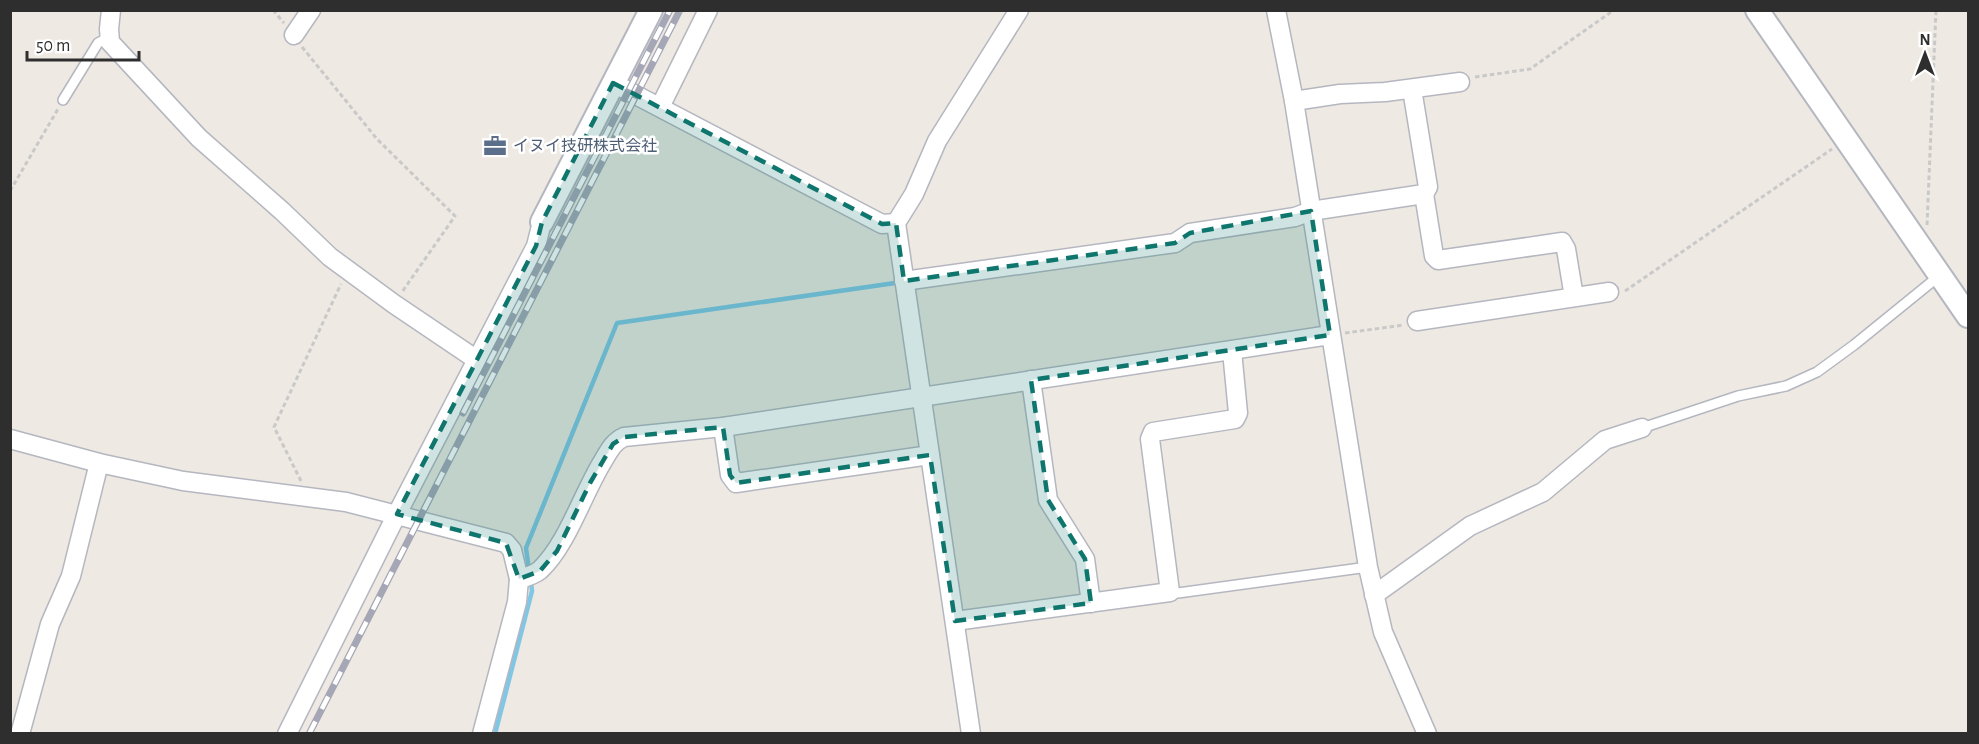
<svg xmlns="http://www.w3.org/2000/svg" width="1979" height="744" font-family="'Alegreya Sans','Noto Sans JP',sans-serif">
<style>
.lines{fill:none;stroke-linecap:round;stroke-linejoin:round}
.stream{stroke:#80c6e5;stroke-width:4.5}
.service-casing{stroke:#b5b7c0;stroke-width:12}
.minor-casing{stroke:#b5b7c0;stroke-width:21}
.tertiary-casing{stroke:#b5b7c0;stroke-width:26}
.path{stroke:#c9c9c9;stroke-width:3;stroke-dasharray:4.5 3;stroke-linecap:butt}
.service{stroke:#fff;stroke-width:9}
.minor{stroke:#fff;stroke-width:18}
.tertiary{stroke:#fff;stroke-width:22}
.rail-casing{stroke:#a5a7b6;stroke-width:7}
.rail{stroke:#fff;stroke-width:4.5;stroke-dasharray:14;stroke-linecap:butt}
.marked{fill:#0f766e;fill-opacity:0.2;stroke:#0f766e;stroke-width:4.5;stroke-dasharray:12 8;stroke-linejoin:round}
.labels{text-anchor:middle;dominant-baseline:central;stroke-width:5;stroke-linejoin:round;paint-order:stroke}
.service-label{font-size:16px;fill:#4e5e75;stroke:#fff;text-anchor:start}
</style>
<rect width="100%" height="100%" fill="#eee9e2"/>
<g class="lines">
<!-- stream -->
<g class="stream">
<path d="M529,570L526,548L617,323L895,283"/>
<path d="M495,734L532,591L531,581"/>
</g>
<!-- service casing -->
<g class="service-casing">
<g id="service">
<path d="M63,100L98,43L109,37"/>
<path d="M1642,428L1738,396L1786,386L1817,372L1854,345L1939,276"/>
<path d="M1170,592L1178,593L1368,567"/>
</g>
</g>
<!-- minor casing -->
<g class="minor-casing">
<g id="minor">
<path d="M111,10L109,29L110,42L199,138L282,211L330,257L394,304L477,360"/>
<path d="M1276,10L1294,101L1368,567L1383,632L1427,734"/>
<path d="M294,35L311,10"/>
<path d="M613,83L882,224L896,223"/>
<path d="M1294,101L1340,94L1385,92L1460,82"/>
<path d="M660,107L708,10"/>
<path d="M1424,194L1434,256L1438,260L1562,242L1566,249L1574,297"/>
<path d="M904,281L1175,243L1190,233L1295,217L1311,211L1424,194L1428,187L1412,89"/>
<path d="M1417,321L1609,292"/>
<path d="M1031,380L1048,500L1085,559L1091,603"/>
<path d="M723,427L730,475L736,483L930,455"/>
<path d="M10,439L99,463L183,481L346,502L506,543L512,550L519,579L517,602L482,734"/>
<path d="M519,579C527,577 534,575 540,570C567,545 583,493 603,461C609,451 613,442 624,437L723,427L1330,335"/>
<path d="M1374,595L1470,526L1543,492L1605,440L1642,428"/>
<path d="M955,621L1170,592L1150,439L1153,432L1235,419L1238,413L1232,351"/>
<path d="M20,734L50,624L71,576L99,463"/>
<path d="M287,734L397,514L536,246L542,222"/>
<path d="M971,734L896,223L914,194L937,141L1019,10"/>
</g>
</g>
<!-- tertiary casing -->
<g class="tertiary-casing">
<g id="tertiary">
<path d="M1757,10L1968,316"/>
<path d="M542,222L651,10"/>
</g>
</g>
<!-- path -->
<g class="path">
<path d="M273,10L284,23"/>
<path d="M302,47L377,139L455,216L402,292"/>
<path d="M1475,77L1530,69L1614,10"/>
<path d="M10,191L58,109"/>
<path d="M1927,225L1936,10"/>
<path d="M1625,291L1832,149"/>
<path d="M1345,333L1404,325"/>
<path d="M301,481L274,427L341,284"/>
</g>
<!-- service -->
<use href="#service" class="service"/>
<!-- minor -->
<use href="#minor" class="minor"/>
<!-- tertiary -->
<use href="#tertiary" class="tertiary"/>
<!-- rail casing -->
<g class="rail-casing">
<g id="rail">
<path d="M463,413L670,10"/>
<path d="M309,734L680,10"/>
</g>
</g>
<!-- rail -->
<use href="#rail" class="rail"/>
</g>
<!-- marked area -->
<path class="marked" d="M613,83L882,224L896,223L904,281L1175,243L1190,233L1311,211L1330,335L1031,380L1048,500L1085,559L1091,603L955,621L930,455L736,483L730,475L723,427L624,437L613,444L590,483L557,551L540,571L519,579L506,543L397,514L536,246L542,222Z"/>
<!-- icons -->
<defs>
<g id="office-bare" transform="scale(1.8)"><path d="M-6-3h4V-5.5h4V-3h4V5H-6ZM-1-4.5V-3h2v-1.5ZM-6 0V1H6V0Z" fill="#5c6f8a" stroke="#fff" stroke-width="2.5" paint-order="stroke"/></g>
</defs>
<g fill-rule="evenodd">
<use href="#office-bare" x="495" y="146"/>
</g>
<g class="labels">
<!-- service labels -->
<g class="service-label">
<text x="513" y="146">イヌイ技研株式会社</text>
</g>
</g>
<!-- border -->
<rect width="1979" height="744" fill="none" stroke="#2e2e2e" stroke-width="24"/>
<!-- north arrow -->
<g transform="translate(1925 54)" stroke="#ffffff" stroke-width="4.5" paint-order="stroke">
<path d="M0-4.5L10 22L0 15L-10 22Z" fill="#2e2e2e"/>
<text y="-9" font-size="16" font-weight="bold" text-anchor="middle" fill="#2e2e2e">N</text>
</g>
<!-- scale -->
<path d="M27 51v9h112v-9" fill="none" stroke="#2e2e2e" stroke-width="3"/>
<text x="36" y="51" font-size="18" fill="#2e2e2e" stroke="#ffffff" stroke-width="4.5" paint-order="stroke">50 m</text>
</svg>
